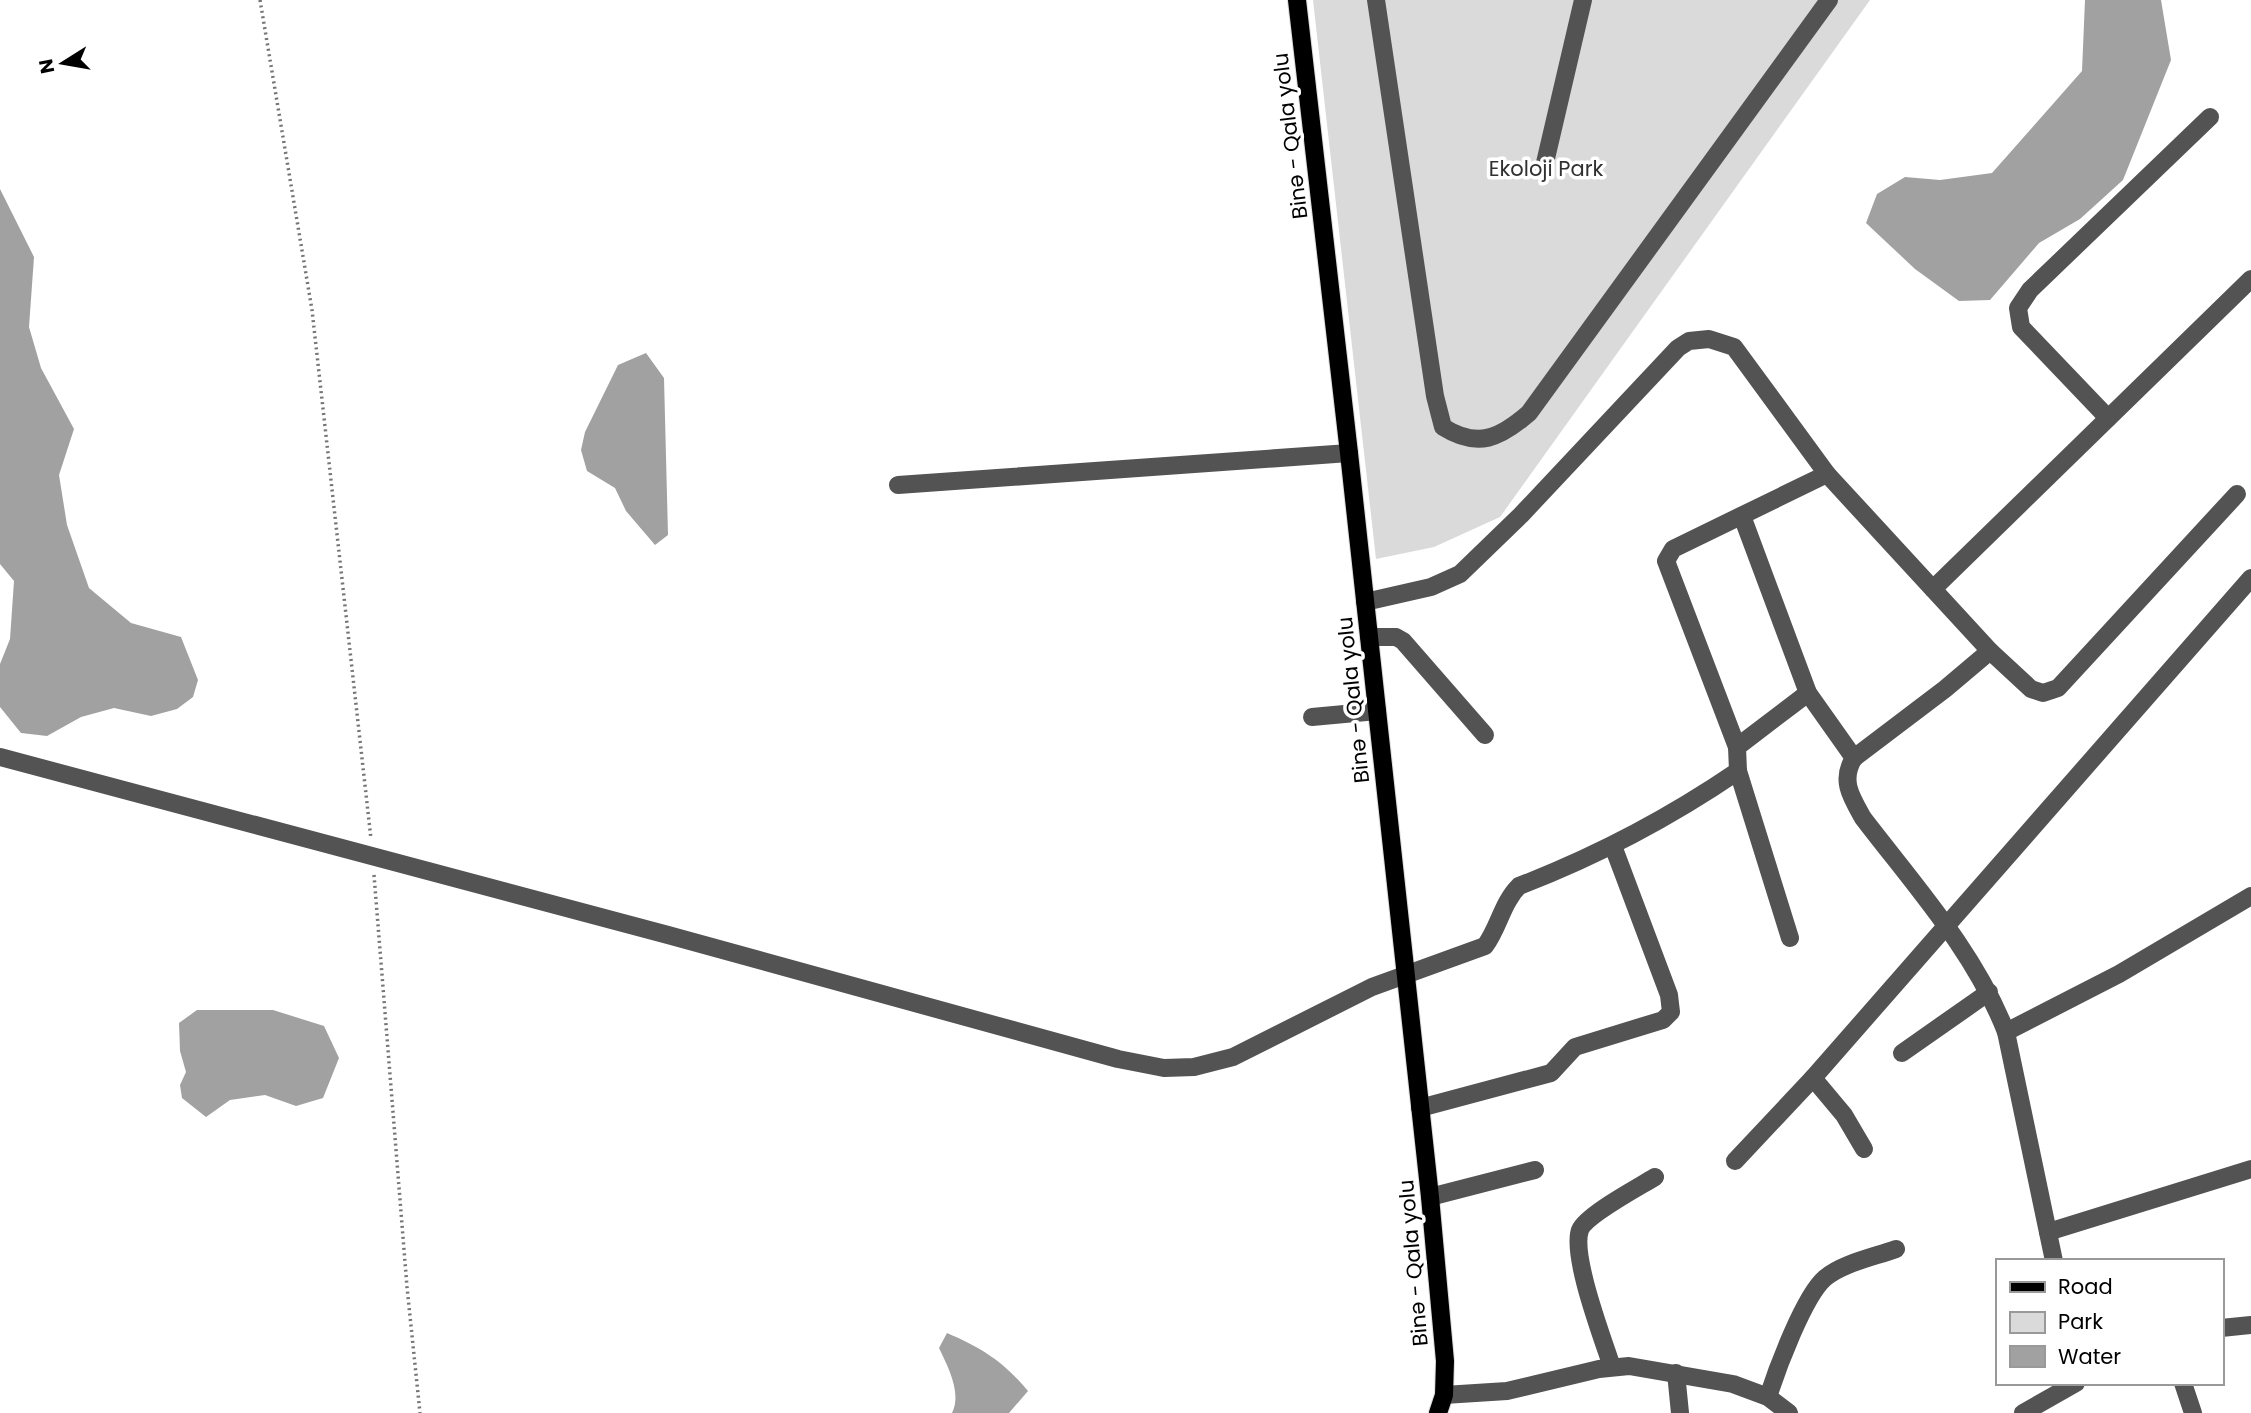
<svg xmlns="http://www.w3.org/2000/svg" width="2251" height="1413" font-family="Poppins,sans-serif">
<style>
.green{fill:#dadada}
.water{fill:#a1a1a1}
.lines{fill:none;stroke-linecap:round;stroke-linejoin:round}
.major-casing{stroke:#dbdbdb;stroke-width:20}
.path{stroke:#757575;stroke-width:3.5;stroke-dasharray:2 3.5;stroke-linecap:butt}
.minor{stroke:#535353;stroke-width:18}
.major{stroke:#000;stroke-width:18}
.labels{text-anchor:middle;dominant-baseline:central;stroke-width:7;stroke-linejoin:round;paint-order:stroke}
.street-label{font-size:21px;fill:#000;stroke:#fff}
.park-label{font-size:21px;fill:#313131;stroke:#fff}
</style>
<rect width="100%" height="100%" fill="#fff"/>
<!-- green -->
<path class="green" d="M1313,0H1870L1500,517L1434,547L1376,559Z"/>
<!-- water -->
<g class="water">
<path d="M2085,0H2161L2171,60L2123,180L2080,219L2039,243L1990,300L1959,301L1915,269L1866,223L1877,194L1905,177L1940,180L1992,173L2082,71Z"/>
<path d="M0,189L34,257L29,327L41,368L74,429L59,475L67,525L89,588L131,623L181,637L198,680L193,697L177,709L151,716L114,708L81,717L47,736L21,733L0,707V664L10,639L14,581L0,564Z"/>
<path d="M646,353L664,378L668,535L655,545L626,511L615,488L587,471L581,450L585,432L618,365Z"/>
<path d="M197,1010H273L324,1026L339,1058L323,1098L296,1106L265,1095L230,1100L206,1117L182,1098L180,1085L186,1072L180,1051L179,1023Z"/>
<path d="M947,1333C982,1348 1004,1362 1028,1391L1009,1413H952C962,1393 948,1367 939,1348Z"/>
</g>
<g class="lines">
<!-- major casing -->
<g class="major-casing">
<path id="major" d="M1297,0L1349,453L1430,1197L1445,1361L1444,1395L1438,1413"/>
</g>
<!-- path -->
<g class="path">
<path d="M260,0L312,310L371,839"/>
<path d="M374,875L407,1287L420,1413"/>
</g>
<!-- minor -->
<g class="minor">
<path d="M1376,0L1435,396L1443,427C1478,449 1500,438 1529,413L1829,0"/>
<path d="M1544,167L1583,0"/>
<path d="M2108,418L2021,327L2018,308L2030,290L2210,117"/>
<path d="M898,485L1349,453"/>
<path d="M1742,516L1808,693L1854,758C1840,780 1851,797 1863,818C1915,886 1975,952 2006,1032L2054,1261"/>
<path d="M1933,589L2251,279"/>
<path d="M1365,602L1431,587L1460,574L1521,515L1678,348L1689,341L1709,339L1734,347L1827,474L1990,651L2031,689L2043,693L2058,688L2237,494"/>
<path d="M1369,637H1396L1403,641L1485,735"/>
<path d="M1312,717L1377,711"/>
<path d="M1737,747L1666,561L1673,549L1827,474"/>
<path d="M0,757L668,935L1118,1059L1164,1068L1194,1067L1233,1057L1372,987L1485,946C1499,927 1502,903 1519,886C1597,856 1669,818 1738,771L1737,747L1808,693"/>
<path d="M1854,758L1945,689L1990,651"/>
<path d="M1738,771L1790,938"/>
<path d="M2006,1032L2119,974L2251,896"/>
<path d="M1902,1053L1989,992"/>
<path d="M1813,1078L1844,1115L1864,1149"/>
<path d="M1420,1108L1551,1073L1575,1047L1663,1020L1671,1012L1669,995L1613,846"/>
<path d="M1735,1161L1813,1078L2251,578"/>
<path d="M1430,1197L1535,1170"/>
<path d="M2048,1232L2251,1169"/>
<path d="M2221,1328L2251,1325"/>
<path d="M1612,1367C1603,1339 1571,1256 1580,1230C1586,1215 1639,1187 1655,1177"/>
<path d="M1676,1373L1680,1413"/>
<path d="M2183,1383L2193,1413"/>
<path d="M1444,1395L1507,1391L1599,1369L1629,1366L1733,1384L1768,1397L1789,1413"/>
<path d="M1768,1397C1777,1369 1804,1296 1825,1278C1843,1263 1874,1257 1896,1249"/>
<path d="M2023,1413L2076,1383"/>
</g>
<!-- major -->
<use href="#major" class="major"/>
</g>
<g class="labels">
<!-- street labels -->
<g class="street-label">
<text transform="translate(1290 136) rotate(-97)">Binə - Qala yolu</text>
<text transform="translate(1353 700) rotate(-96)">Binə - Qala yolu</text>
<text transform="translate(1413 1263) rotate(-95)">Binə - Qala yolu</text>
</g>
<!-- park labels -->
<g class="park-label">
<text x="1546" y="168">Ekoloji Park</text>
</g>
</g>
<!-- legend -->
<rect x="1996" y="1259" width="228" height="126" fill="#ffffff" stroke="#999999" stroke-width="2"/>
<rect x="2010" y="1282" width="35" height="10" fill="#000000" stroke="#999999" stroke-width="2"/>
<text x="2058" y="1294" font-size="21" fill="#000000">Road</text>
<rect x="2010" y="1312" width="35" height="21" fill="#dadada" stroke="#999999" stroke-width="2"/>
<text x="2058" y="1329" font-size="21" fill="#000000">Park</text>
<rect x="2010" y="1346" width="35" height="21" fill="#a1a1a1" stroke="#999999" stroke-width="2"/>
<text x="2058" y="1364" font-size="21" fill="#000000">Water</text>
<!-- north arrow -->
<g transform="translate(63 63) rotate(259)" stroke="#ffffff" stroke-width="5" paint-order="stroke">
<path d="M0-5L12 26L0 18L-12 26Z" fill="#000000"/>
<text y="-10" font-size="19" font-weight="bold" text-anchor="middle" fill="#000000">N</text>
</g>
</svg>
